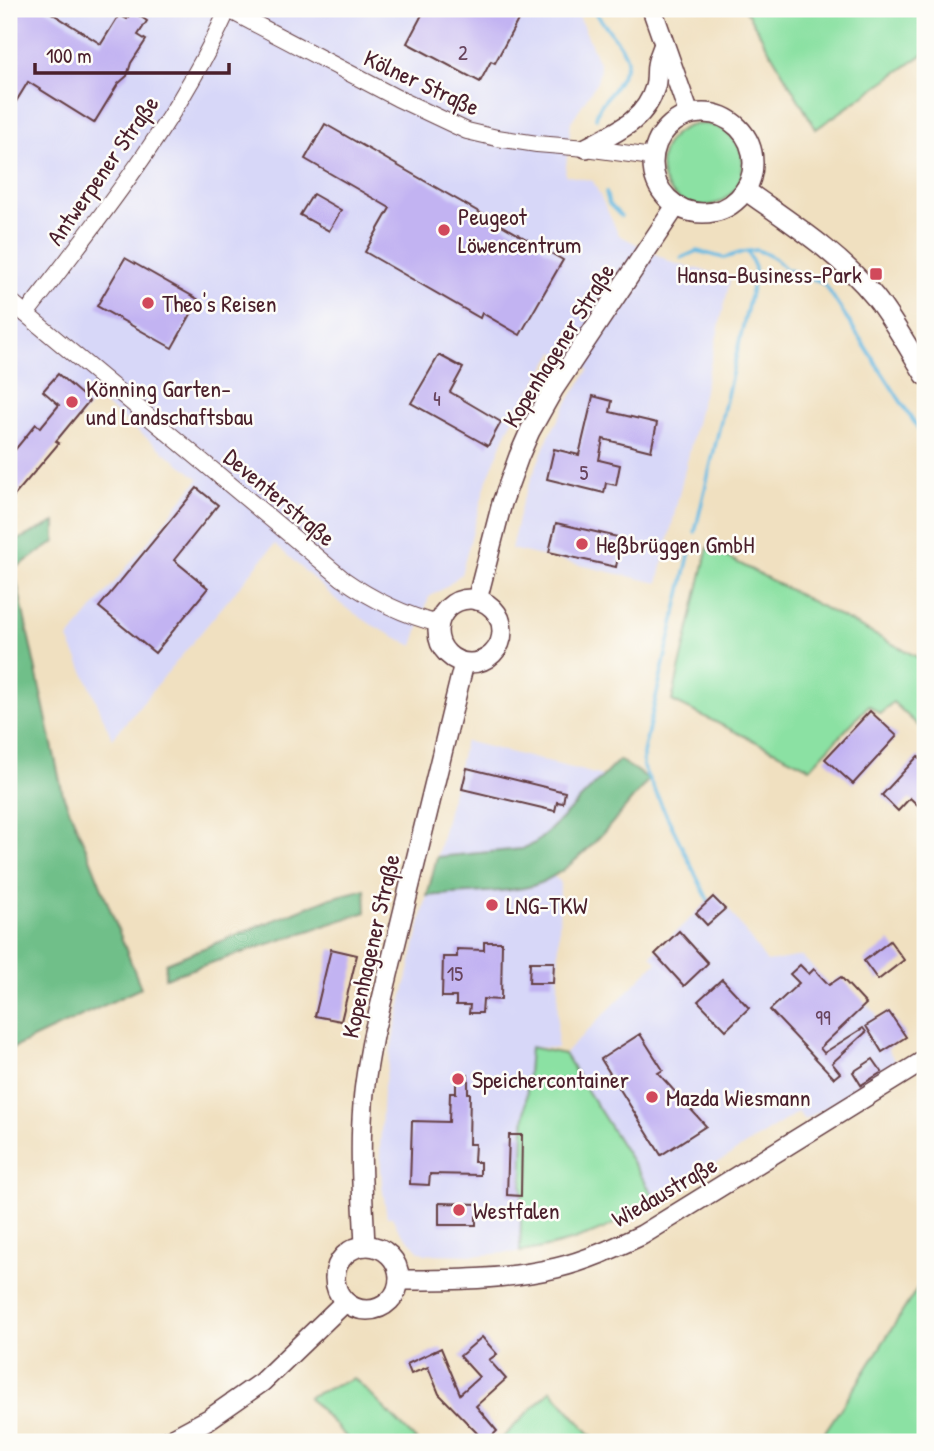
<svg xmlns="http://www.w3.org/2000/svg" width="934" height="1451" font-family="'Patrick Hand',sans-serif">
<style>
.built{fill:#d7d7f8}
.green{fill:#8be1a3;stroke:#6a8067;stroke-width:2}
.forest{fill:#70bf89;stroke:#5d6f5a;stroke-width:2}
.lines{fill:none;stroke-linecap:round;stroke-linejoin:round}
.stream{stroke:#67bae2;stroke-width:3.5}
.building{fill:#c2b3f2}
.minor-casing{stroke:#633c41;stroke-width:18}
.major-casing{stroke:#633c41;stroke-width:22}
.minor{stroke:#fff;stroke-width:16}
.major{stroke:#fff;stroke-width:19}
.poi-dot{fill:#d1495b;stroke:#fdfcf7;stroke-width:2.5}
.labels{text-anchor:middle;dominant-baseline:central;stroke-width:5;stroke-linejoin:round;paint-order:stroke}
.number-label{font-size:21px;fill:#68445d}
.street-label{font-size:24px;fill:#4a1f2b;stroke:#fdfcf7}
.poi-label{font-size:24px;fill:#4a1f2b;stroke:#fdfcf7;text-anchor:start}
</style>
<rect width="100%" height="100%" fill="#fdfcf7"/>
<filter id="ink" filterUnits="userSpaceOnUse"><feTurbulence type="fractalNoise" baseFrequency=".0143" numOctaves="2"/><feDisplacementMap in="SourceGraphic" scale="14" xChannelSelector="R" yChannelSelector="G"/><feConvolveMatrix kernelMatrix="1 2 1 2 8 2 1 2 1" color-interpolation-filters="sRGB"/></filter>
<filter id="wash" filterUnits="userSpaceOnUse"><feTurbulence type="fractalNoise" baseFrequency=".00686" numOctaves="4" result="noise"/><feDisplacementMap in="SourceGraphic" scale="28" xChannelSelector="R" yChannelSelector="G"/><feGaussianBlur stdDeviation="1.57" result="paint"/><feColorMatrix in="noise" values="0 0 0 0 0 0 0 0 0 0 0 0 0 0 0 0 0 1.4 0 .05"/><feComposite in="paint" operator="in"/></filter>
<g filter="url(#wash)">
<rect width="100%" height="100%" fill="#f0e0c0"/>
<!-- built -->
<g class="built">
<path d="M9,9H576L599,63L600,69L597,82L571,122L565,175L593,181L619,235L673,263L731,277L658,583L511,549L522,502L547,440L567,403L589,369L554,352L508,429L487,480L461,574L446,587L429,597L413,646L372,625L342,605L275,544L112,739L91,688L68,639L199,479L96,398L9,503Z"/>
<path d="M465,741L603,776L547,833L535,843L522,849L437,857Z"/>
<path d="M554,877L560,881L557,1048L530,1047L524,1128L520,1252L481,1255L425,1254L419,1251L398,1229L392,1217H387L382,1185L380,1149L383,1091L395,1029L427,896L506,890L533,886Z"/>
<path d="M717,893L767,962L802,956L829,985L840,977L876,1014L878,1034L896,1062L885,1074L804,1120L798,1112L657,1201L564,1054L657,962L651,955Z"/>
</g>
<!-- green -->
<g class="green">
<path d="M745,9H925V53L816,129Z"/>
<circle cx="702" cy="165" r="41"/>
<path d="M708,547L925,661V732L893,702L880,714L869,705L810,768L672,701Z"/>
<path d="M530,1047L564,1054L657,1201C611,1229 573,1244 520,1252L524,1128Z"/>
<path d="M925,1276V1442H818L857,1384Z"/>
<path d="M354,1378L418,1442H351L308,1397Z"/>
<path d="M551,1390L597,1442H498Z"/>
</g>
<!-- forest -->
<g class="forest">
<path d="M55,522V542L14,569L63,795L88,853L141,988L9,1050V544Z"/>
<path d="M619,760L649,779C619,815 579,869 535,885C520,890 502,891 486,892C466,893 447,894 427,896L437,857L522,849L535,843L547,833Z"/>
<path d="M365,889L366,912L165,978L166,963L327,899Z"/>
</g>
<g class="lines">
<!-- stream -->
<g class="stream">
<path d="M593,9C599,19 627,50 627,60C626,70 619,81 613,90C606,99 597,107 596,118"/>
<path d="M606,192L609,204L621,216"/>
<path d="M681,258L697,251L724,258L743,252L756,250L762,252L774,258L786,269L819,281L826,286L925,439"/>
<path d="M695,532L755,275V268L748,252"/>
<path d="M690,551L643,753V767L708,900"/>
</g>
</g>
<g id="blocks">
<!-- building -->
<g class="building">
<path d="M17,9H45L101,44L119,15L127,19L132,11L147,21L138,35L146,40L131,63L127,76L118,84L94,123L28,82L9,113V23Z"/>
<path d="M425,9H524L495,63L491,61L480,82L407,43Z"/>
<path d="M325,124L563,260L520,335L482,313L480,318L365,252L390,208L305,159Z"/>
<path d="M313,194L341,210L329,231L300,215Z"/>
<path d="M125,258L199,300L172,348L97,306Z"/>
<path d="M439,355L463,368L450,392L501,422L488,446L411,403Z"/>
<path d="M58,374L89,401L56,441L59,443L9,502V457L36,424L40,428L59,405L43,391Z"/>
<path d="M593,396L612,401L610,412L657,423L651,451L603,439L599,460L620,465L616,485L606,483L604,493L547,479L554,449L579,455Z"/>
<path d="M197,488L218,505L174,560L208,588L155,653L99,607Z"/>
<path d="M556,523L622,538L616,567L549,552Z"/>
<path d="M870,711L897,736L853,784L825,759Z"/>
<path d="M918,756L925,763V812L910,798L898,811L882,795Z"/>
<path d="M467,768L565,792L563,803L557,802L555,811L462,789Z"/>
<path d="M713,897L725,909L707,925L696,913Z"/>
<path d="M679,931L708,963L684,986L655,954Z"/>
<path d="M890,941L904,960L878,980L864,961Z"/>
<path d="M484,942H502L501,1000L483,999L482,1013H469L470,1005H456V997H442L443,957H457V949L484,950Z"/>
<path d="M331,949L357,955L341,1021L315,1016Z"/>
<path d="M530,962H554L553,983H529Z"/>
<path d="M800,965L809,974L814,969L829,985L841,977L866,1004L820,1048L824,1053L863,1028L866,1032L832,1063L840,1073L834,1078L770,1010L799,983L790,974Z"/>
<path d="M722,979L749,1008L726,1030L698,1001Z"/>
<path d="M889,1012L906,1037L882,1052L866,1026Z"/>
<path d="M640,1034L663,1070L658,1073L706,1126L661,1155L601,1059Z"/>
<path d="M873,1059L882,1072L861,1085L853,1072Z"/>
<path d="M456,1075H468V1093H470L469,1144H475L474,1162H480V1175L430,1174L429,1185L410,1184L412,1121L449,1122L450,1093H456Z"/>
<path d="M509,1135H522L521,1196L507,1195Z"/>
<path d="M439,1203L480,1204V1216H476V1225H439Z"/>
<path d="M482,1337L497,1354L489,1360L506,1379L476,1406L497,1431L486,1442H467L477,1433L439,1394L428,1367L411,1374L407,1364L441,1348L460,1394L479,1377L460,1356Z"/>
</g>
</g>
</g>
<g filter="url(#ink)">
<use href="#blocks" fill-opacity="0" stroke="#633c41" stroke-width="2"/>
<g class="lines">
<!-- minor casing -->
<g class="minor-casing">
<g id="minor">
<path d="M227,9L397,98L467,131L497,138L537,144L586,148L652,157"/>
<path d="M9,300L343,579C373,600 404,615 439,624"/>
<path d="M26,314C100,218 178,121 228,9"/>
</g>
</g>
<!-- major casing -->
<g class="major-casing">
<g id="major">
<path d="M652,9L689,114"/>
<circle cx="703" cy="163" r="50"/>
<path d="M586,148C615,132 645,122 655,87C657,80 656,72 657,65C658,58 662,50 664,44"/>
<path d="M745,190C791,223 839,253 875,297C894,321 909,349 925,375"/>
<circle cx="470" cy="631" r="32"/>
<path d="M477,600L502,503L519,456L530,431L553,390L676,206"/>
<circle cx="367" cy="1278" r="32"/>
<path d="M365,1246C363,1199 359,1152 363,1105C364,1082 369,1059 373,1036L464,663"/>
<path d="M399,1280C452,1280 504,1280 556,1268C586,1261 614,1248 642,1235L925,1060"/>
<path d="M166,1442L209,1419L262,1382L345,1302"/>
</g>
</g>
<!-- minor -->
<use href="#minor" class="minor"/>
<!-- major -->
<use href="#major" class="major"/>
</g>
</g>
<!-- markers -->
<g class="poi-dot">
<circle cx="444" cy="230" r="7"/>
<rect x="869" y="267" width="14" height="14" rx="3.5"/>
<circle cx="148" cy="303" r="7"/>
<circle cx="72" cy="402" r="7"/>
<circle cx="582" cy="544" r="7"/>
<circle cx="492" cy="905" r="7"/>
<circle cx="458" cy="1079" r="7"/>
<circle cx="652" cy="1097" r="7"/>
<circle cx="459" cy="1210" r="7"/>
</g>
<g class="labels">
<!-- number labels -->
<g class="number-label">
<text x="463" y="52">2</text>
<text x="437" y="398">4</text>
<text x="584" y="472">5</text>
<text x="455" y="973">15</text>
<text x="823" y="1017">99</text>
</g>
<!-- street labels -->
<g class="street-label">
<text transform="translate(422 82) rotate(25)">Kölner Straße</text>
<text transform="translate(102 170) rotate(-55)">Antwerpener Straße</text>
<text transform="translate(558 345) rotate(-58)">Kopenhagener Straße</text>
<text transform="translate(280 497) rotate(40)">Deventerstraße</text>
<text transform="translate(370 946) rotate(-77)">Kopenhagener Straße</text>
<text transform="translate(664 1191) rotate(-30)">Wiedaustraße</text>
</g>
<!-- poi labels -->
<g class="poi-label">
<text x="458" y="216">Peugeot<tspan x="458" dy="28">Löwencentrum</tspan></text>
<text x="862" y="274" text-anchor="end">Hansa-Business-Park</text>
<text x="162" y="303">Theo's Reisen</text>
<text x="86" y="388">Könning Garten-<tspan x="86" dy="28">und Landschaftsbau</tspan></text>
<text x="596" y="544">Heßbrüggen GmbH</text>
<text x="506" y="905">LNG-TKW</text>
<text x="472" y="1079">Speichercontainer</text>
<text x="666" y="1097">Mazda Wiesmann</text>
<text x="473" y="1210">Westfalen</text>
</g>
</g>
<!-- margin -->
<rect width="934" height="1451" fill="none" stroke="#fdfcf7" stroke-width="35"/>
<!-- scale -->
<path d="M35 63v10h194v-10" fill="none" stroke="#4a1f2b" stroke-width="3.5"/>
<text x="46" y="63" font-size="21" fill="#4a1f2b" stroke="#fdfcf7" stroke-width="5" paint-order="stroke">100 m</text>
</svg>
